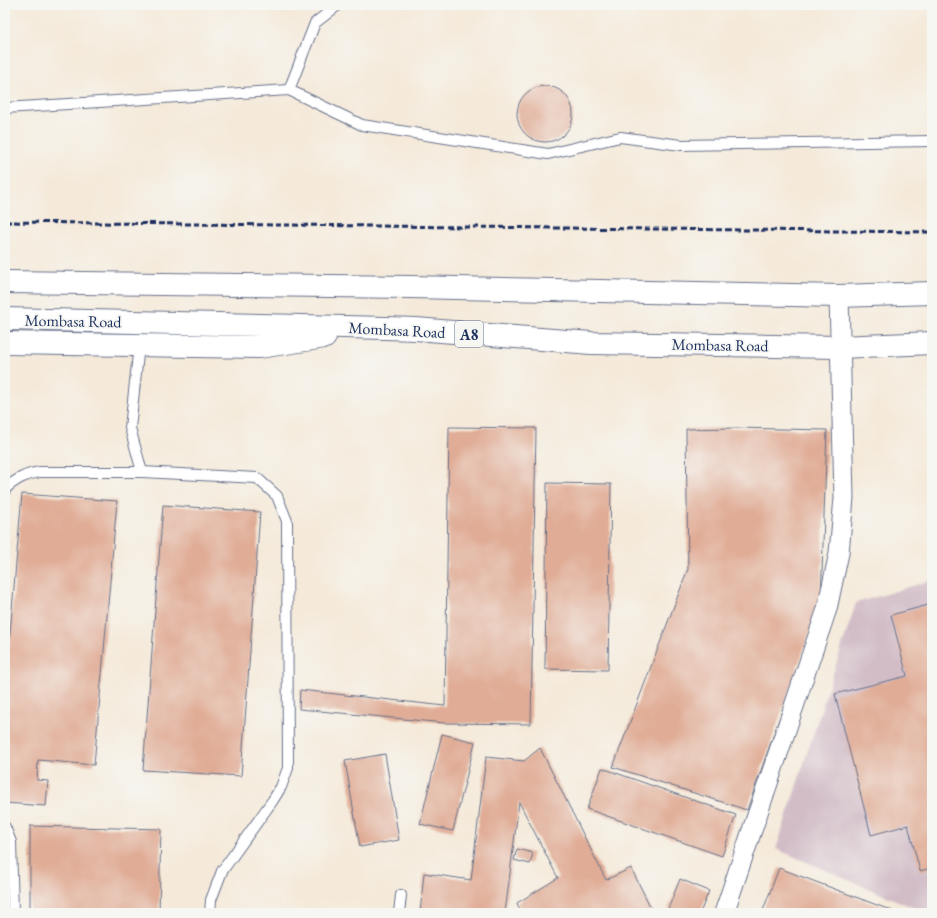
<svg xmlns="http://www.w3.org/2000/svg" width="937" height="918" font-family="'EB Garamond',serif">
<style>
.industrial{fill:#d2bdc7}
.building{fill:#e0ac95}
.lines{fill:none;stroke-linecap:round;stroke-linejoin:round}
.service-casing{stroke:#677089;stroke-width:12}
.minor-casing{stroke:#677089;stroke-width:21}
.trunk-casing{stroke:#677089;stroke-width:24}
.service{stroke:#fff;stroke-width:10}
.minor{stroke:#fff;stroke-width:19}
.trunk{stroke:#fff;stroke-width:22}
.rail{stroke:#1b2f5e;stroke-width:3;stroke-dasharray:6 3;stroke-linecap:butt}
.labels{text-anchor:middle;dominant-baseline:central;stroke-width:3.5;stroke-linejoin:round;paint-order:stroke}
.shield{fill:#f6f6f2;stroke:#5d6b8a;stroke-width:1}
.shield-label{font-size:15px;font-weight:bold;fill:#1b2f5e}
.street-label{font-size:16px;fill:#1b2f5e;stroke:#f6f6f2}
</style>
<rect width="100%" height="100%" fill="#f6f6f2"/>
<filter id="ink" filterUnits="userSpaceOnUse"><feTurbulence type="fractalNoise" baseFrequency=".025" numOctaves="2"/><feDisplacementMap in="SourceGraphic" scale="8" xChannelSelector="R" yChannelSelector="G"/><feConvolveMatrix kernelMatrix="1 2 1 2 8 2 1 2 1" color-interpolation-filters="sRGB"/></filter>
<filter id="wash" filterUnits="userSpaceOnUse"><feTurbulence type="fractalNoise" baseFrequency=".012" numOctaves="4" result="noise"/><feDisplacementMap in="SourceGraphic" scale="16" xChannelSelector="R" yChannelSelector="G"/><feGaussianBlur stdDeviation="0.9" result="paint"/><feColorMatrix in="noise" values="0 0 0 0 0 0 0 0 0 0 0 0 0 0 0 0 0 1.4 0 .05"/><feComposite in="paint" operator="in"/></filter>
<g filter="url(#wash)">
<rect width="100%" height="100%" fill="#f5eada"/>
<!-- industrial -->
<path class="industrial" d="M932,580V913H926L776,849L856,603Z"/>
<g id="blocks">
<!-- building -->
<g class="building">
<circle cx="545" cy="114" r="28"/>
<path d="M449,427L536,428L531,724L445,723L299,709L300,690L445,706Z"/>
<path d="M735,428L827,430L821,601L747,810L613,767L688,569L686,429Z"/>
<path d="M547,483L611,484L608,670L545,669Z"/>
<path d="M22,494L117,501L94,765L38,760L37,780L48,781L46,806L5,803V645H9Z"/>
<path d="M163,505L260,512L241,776L143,770Z"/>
<path d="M932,604V868L920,871L908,825L871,835L835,694L907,676L891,615Z"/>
<path d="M442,734L475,742L453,831L420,824Z"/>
<path d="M540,748L606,880L631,868L652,910L647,913H521L517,903L558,878L519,802L505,913H420L424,873L471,880L486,757L524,761Z"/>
<path d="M385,754L399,840L360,847L345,761Z"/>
<path d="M602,768L736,815L722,856L587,809Z"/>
<path d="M30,826L161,829L159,913H30Z"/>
<path d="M517,849L533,853L530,864L514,860Z"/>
<path d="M779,868L898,913H762Z"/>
<path d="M680,879L709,891L700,913H678L668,909Z"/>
</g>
</g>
</g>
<g filter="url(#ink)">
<use href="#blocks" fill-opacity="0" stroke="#677089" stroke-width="1"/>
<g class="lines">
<!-- service casing -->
<g class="service-casing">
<g id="service">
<path d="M289,90L315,23L338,5"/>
<path d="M5,108L289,90L362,125L548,154L620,137L681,145L932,141"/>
<path d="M139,345L130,428L142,472"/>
<path d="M5,491L6,488C17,479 26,474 40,472H142L257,478L277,496L287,521L288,768L281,787L273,800L222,871L211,900L210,913"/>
<path d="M5,827L11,842L13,913"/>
<path d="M399,913L401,895"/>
</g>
</g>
<!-- minor casing -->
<g class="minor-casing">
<path id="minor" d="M724,913L827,609L839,553L844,498L839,296"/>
</g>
<!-- trunk casing -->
<g class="trunk-casing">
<g id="trunk">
<path d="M5,282L410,287L839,296L932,293"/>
<path d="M5,319L386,328L416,329L591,343L840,347L932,343"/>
<path d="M5,343L259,347L325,337"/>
</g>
</g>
<!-- service -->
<use href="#service" class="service"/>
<!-- minor -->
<use href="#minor" class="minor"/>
<!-- trunk -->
<use href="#trunk" class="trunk"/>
<!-- rail -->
<path class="rail" d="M5,222L932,232"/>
</g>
</g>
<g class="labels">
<!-- shield labels -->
<rect class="shield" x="455" y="321" width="28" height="26" rx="3"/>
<g class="shield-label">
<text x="469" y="334">A8</text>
</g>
<!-- street labels -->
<g class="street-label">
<text transform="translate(73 321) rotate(1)">Mombasa Road</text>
<text transform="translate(397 330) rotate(3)">Mombasa Road</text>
<text transform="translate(720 345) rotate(1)">Mombasa Road</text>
</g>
</g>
<!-- margin -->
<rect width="937" height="918" fill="none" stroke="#f6f6f2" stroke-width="20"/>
</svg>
